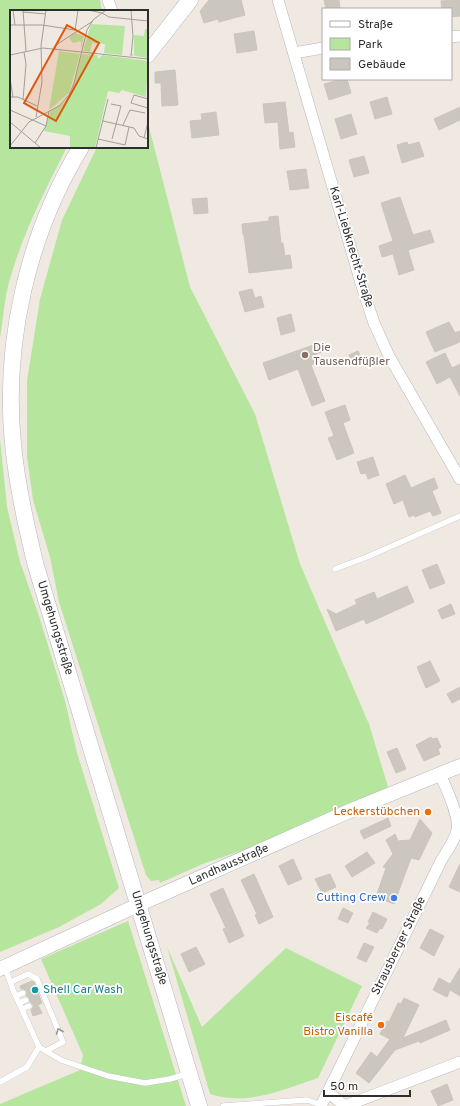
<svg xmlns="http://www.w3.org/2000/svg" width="460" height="1106" font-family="Overpass,sans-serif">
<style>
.green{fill:#b6e59e}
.building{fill:#cbc7bf;stroke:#cbc5ba}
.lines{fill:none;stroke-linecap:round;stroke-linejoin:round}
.service-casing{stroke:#b4b7c1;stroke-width:6}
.minor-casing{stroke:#b4b7c1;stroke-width:12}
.tertiary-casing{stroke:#b4b7c1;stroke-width:15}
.secondary-casing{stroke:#b4b7c1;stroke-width:17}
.service{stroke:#fff;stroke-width:5.5}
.minor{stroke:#fff;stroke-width:11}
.tertiary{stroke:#fff;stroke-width:14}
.secondary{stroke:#fff;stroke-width:16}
.oneway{stroke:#969696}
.education-dot{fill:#8d6e63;stroke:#fff;stroke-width:1.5}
.food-dot{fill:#e8710a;stroke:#fff;stroke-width:1.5}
.shop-dot{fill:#3f7fe0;stroke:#fff;stroke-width:1.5}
.culture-dot{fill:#0f9aa8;stroke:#fff;stroke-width:1.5}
.labels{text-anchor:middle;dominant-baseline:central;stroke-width:3.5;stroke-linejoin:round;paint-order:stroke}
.street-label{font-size:12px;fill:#2e2e2e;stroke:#fff}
.education-label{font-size:12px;fill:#785e54;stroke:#fff;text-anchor:start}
.food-label{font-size:12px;fill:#c56008;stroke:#fff;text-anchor:end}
.shop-label{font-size:12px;fill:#366cbe;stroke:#fff;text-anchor:end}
.culture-label{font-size:12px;fill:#0d838f;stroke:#fff;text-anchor:start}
.inset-road{fill:none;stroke:#a29e99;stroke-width:1}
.view{fill:#df570e;fill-opacity:0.15;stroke:#df570e;stroke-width:2}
.inset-edge{fill:none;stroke:#2e2e2e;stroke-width:2}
</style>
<rect width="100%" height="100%" fill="#efe9e1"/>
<!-- green -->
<g class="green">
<path d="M0,0H100L102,11H11V147H67C44,192 21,237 8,286C4,303 3,321 0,338Z"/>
<path d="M147,119L190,287L255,414L300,564L369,724L388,787L261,844L205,863L160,883L159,880L151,881L146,875L59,602L50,557L33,500L27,457V381L40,299L62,220L97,147H147Z"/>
<path d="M0,439L7,507L20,562L39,616L65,701L77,753L119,888L101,904L59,927L0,952Z"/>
<path d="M128,921L186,1106H0V1104L80,1070L83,1055L41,959Z"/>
<path d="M167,947L202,1027L286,948L362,986L318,1078C282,1090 248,1106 210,1094Z"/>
</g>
<!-- building -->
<g class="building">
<path d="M209,0H241L245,15L219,22L218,19L204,23L200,11Z"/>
<path d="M324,0H339L340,9H326Z"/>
<path d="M460,0V16L451,17V9H442L441,1Z"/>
<path d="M254,31L257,50L237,53L234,34Z"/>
<path d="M175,70L178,105L162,106L161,83H155V72Z"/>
<path d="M341,79H347L351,93L329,100L324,84Z"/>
<path d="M387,97L392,114L375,119L370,102Z"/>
<path d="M285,102L289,133L293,132L295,147L280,149L278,122L265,123L263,104Z"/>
<path d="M460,107V120L439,130L434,119Z"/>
<path d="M216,112L219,135L192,138L190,121L202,120L201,114Z"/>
<path d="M351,114L357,134L341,139L335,119Z"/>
<path d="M407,142L408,145L419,142L424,156L402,163L397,145Z"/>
<path d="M364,156L369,173L354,177L349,160Z"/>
<path d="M306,169L309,188L290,190L287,171Z"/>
<path d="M400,197L413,235L430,230L434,242L408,250L414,270L399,275L393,254L382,257L379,246L393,241L381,203Z"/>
<path d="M207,198L208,213L194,214L192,199Z"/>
<path d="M278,216L281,243H283L285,256L290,255L292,268L249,273L244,235H243L242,224L269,221V217Z"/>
<path d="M252,289L255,298L261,296L264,307L245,312L239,292Z"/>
<path d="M291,314L295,331L281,335L277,318Z"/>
<path d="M449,322L455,333L460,331V342L435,352L426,332Z"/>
<path d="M319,343L322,352L316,354L318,362L311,365L325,401L312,406L298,369L269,380L263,363Z"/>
<path d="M358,351L363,361L353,365L349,355Z"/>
<path d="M445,353L452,368L460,364V396L450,377L437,384L426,362Z"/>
<path d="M345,405L350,420L343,423L354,453L337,460L328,438L334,436L325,412Z"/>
<path d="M373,457L379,475L368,479L366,473L361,474L357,462Z"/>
<path d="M405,475L411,488L434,478L438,488L432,491L441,513L433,516L430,511L415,517L414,515L409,517L403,500L394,504L386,484Z"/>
<path d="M437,564L445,583L430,589L422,570Z"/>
<path d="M407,586L414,602L366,624L364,619L336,631L327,609L336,614L357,604L355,600L374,592L377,599Z"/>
<path d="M451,604L455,614L442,619L438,610Z"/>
<path d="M430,661L440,681L426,688L417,667Z"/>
<path d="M460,687V699L452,703L447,694Z"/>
<path d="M431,737L432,739L437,738L441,747L438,749L440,754L424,761L416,745Z"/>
<path d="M397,748L406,769L396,773L387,752Z"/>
<path d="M388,818L391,826L364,839L360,831Z"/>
<path d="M420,819L432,833L419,860L411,858L394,904L376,897L386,868L383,867L393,854L386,840L395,834L398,841L410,840Z"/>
<path d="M367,852L375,863L352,877L345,866Z"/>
<path d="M293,859L302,879L288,885L279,866Z"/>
<path d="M460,864V892L449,887Z"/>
<path d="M254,874L273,917L259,924L255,915L257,914L241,880Z"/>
<path d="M330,874L336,887L322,893L315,879Z"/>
<path d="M223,888L244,936L229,943L223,929L226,928L210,894Z"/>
<path d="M343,908L353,913L348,923L338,919Z"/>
<path d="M373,912L387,919L382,929L380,928L377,933L366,928L370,923L368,922Z"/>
<path d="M430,929L444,936L434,956L420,948Z"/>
<path d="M364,943L374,947L366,962L357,958Z"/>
<path d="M196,947L205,964L189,972L181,954Z"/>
<path d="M460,968V996L450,990L447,997L433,990L439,978L450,984Z"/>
<path d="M32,981L34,982L42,1003L38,1005L42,1013L33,1016L31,1010L33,1007V1004L30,1002L29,997L26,996L27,991L24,989H21L20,986Z"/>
<path d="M404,998L419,1005L403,1038L446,1020L450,1030L420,1043L419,1041L395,1050L369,1083L356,1073L371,1052L377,1057L390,1039L380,1034L387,1021L389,1022L398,1003L401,1004Z"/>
<path d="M447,1084L453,1100L438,1106L431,1091Z"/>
</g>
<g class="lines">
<!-- service casing -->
<g class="service-casing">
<g id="service">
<path d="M335,569L367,557L460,516"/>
<path d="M5,967L13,990L39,1047L61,1060L108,1076L145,1083L170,1079L187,1074"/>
<path d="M11,982L28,974L37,979L63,1042L46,1051"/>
<path d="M16,996L23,993"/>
<path d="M19,1003L26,1000"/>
<path d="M22,1009L29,1006"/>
<path d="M0,1082L27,1067L39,1047"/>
<path d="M223,1106L307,1100L322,1105"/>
</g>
</g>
<!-- minor casing -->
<g class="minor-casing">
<g id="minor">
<path d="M108,0L112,11"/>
<path d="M278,0L361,283L374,323L389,356L460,479"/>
<path d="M451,37L460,36"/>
<path d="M294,53L323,48"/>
<path d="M327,1094L334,1097L345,1106"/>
<path d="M321,1106L441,861C446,852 454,842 457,831C460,816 446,788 440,774"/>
<path d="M345,1106L460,1062"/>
</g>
</g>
<!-- tertiary casing -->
<g class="tertiary-casing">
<path id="tertiary" d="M0,969L138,905L354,809L460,766"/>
</g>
<!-- secondary casing -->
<g class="secondary-casing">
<g id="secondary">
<path d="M147,55L190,0"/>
<path d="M81,147C28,234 3,342 13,444C17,486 26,526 36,566L199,1106"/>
</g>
</g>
<!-- service -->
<use href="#service" class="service"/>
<!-- minor -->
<use href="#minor" class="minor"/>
<!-- tertiary -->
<use href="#tertiary" class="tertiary"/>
<!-- secondary -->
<use href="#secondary" class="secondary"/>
</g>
<!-- one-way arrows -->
<defs><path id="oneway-chevron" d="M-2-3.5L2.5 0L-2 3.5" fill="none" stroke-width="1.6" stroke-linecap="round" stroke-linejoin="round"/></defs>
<use class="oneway" href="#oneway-chevron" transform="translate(59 1031) rotate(-112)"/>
<!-- markers -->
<circle class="education-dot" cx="305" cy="355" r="4"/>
<g class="food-dot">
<circle cx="428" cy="812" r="4"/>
<circle cx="381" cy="1025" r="4"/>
</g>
<circle class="shop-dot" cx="394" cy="898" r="4"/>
<circle class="culture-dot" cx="35" cy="990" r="4"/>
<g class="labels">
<!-- street labels -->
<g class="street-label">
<text transform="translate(351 247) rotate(73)">Karl-Liebknecht-Straße</text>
<text transform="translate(55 628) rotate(73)">Umgehungsstraße</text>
<text transform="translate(229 865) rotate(-24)">Landhausstraße</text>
<text transform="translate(149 938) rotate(73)">Umgehungsstraße</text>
<text transform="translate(399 946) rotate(-64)">Strausberger Straße</text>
</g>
<!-- education labels -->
<g class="education-label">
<text x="313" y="348">Die<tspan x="313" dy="14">Tausendfüßler</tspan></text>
</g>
<!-- food labels -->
<g class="food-label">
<text x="420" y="812">Leckerstübchen</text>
<text x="373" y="1018">Eiscafé<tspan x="373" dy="14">Bistro Vanilla</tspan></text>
</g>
<!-- shop labels -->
<g class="shop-label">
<text x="386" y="898">Cutting Crew</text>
</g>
<!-- culture labels -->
<g class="culture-label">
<text x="43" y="990">Shell Car Wash</text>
</g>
</g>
<!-- overview -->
<g transform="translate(10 10)">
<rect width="138" height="138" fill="#efe9e1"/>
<path d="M81,14L115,16L112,45L94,43L95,34L82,33L80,42L73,41ZM135,19H138V48L121,45L124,44V25L134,26ZM65,23L74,26L71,38V31L63,33L59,28ZM49,41L70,44L59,83L39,100ZM72,44L87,45L89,49L92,45L138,51L136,87L112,80L109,83L98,81L85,138H60V126L34,121L40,102L53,93L61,83Z" fill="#b6e59e"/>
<path class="inset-road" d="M3,0L5,15M13,0L16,41M78,0L92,3M13,2L36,4M92,3L99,7L138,11M0,15H32L65,20M65,21L68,0M45,39L46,35L83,11M0,45L33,38L138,49M121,46L123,26L121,0M0,68L3,87M0,87H8L27,96M138,89L124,85L121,93L138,98M13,90L16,54L14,42M101,94L111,96L102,129M0,100L36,116M26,107L32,72L31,36L36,0M93,111L124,118L129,126L138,129M0,112L31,138M113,115L120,100L135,103M134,128L138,112M88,129L115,135L119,117M25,133L36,116L39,101M0,136L19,112L49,96L59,85L64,73L77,20L83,10L96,0M86,138L98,89"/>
<path class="view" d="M57,15L89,33L46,111L14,93Z"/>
<rect width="138" height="138" class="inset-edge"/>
</g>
<!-- legend -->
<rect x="322" y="8" width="130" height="72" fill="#ffffff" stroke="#ababab"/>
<rect x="330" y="21" width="20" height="6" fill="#ffffff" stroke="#ababab"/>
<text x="358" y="28" font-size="12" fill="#2e2e2e">Straße</text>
<rect x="330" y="38" width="20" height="12" fill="#b6e59e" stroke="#ababab"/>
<text x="358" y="48" font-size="12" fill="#2e2e2e">Park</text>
<rect x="330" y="58" width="20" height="12" fill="#cbc7bf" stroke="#ababab"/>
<text x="358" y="68" font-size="12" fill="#2e2e2e">Gebäude</text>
<!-- scale -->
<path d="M324 1090v6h86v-6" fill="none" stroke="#2e2e2e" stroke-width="2"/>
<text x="330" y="1090" font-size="12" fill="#2e2e2e" stroke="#ffffff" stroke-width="3" paint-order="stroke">50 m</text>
</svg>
